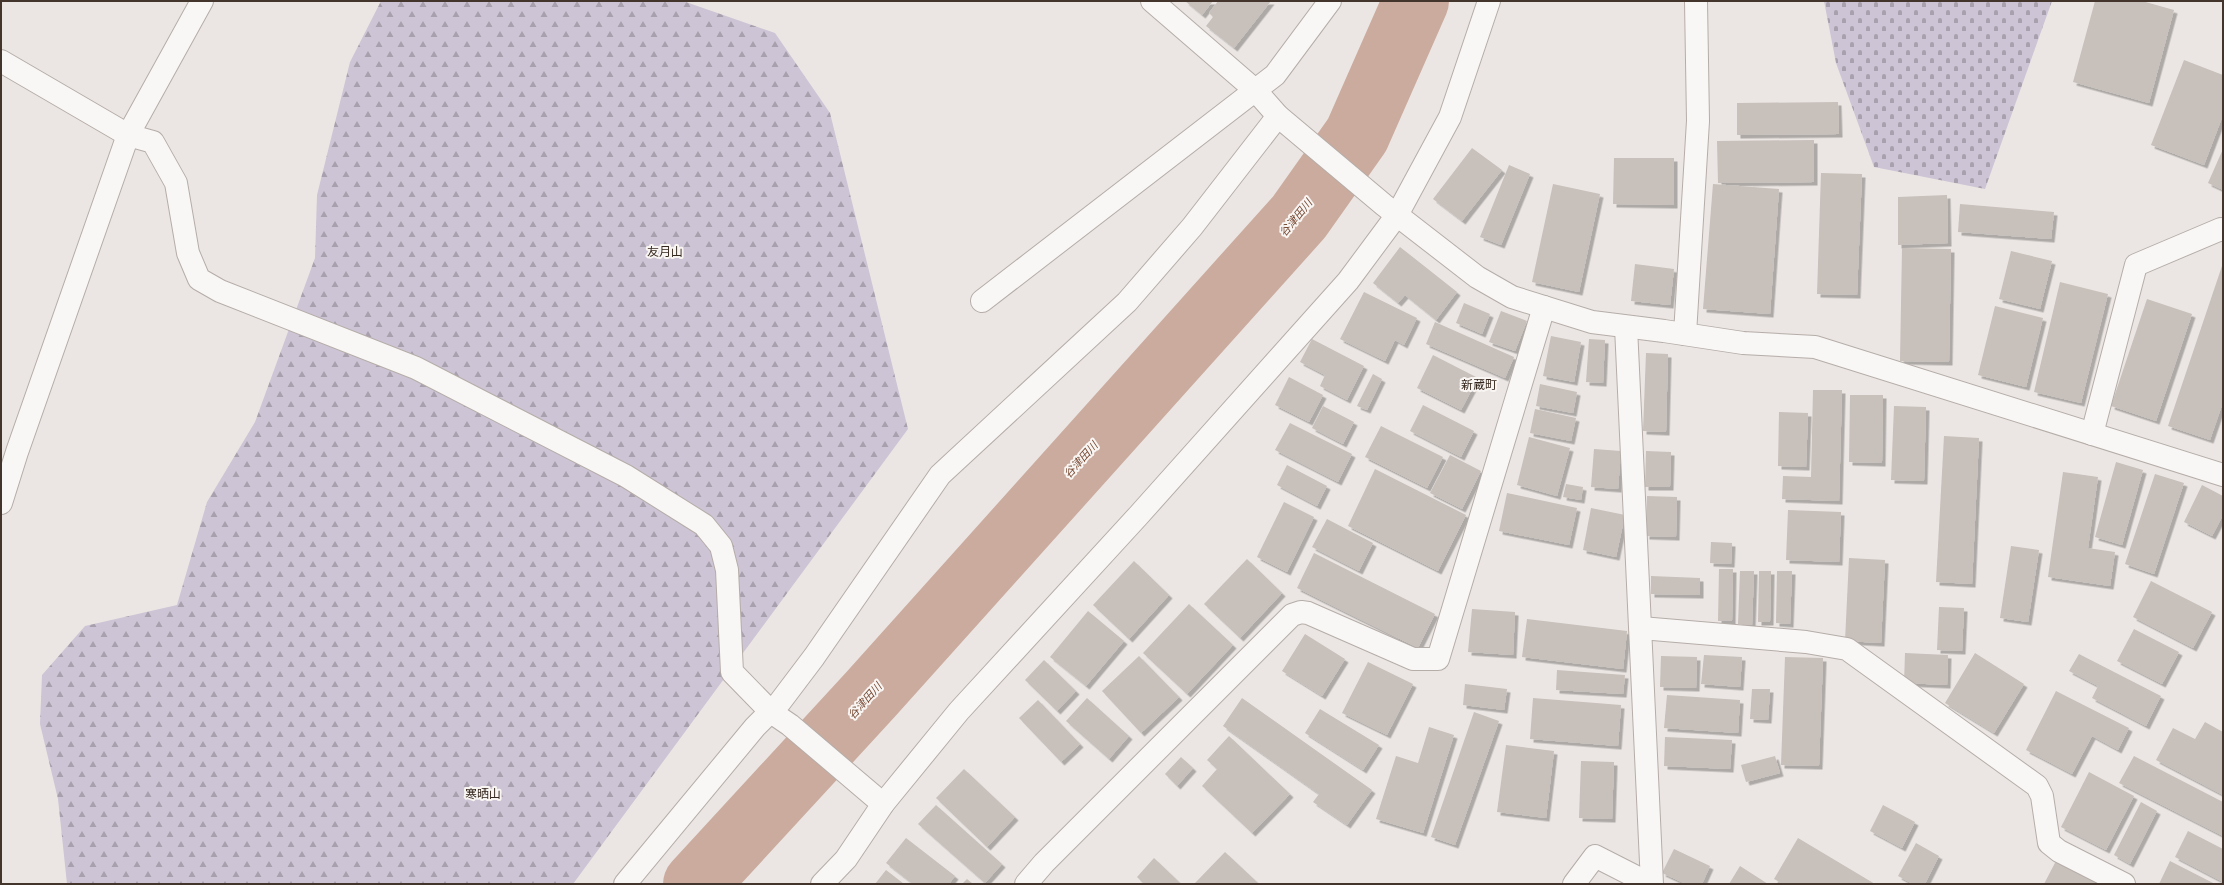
<svg xmlns="http://www.w3.org/2000/svg" width="2224" height="885" font-family="'Varela Round','Noto Sans JP',sans-serif">
<style>
.forest{fill:url(#forest-firs)}
.cemetery{fill:url(#cemetery-stones)}
.lines{fill:none;stroke-linecap:round;stroke-linejoin:round}
.river{stroke:#cbab9e;stroke-width:66}
.building{fill:#c8c0ba;filter:url(#shadow)}
.minor-casing{stroke:#b5ada8;stroke-width:24}
.minor{stroke:#f9f7f6;stroke-width:22}
.labels{text-anchor:middle;dominant-baseline:central;stroke-width:4;stroke-linejoin:round;paint-order:stroke}
.water-label{font-size:11px;font-style:italic;fill:#784a34;stroke:#f8f5f3}
.quarter-label{font-size:12px;fill:#34271d;stroke:#f8f5f3}
</style>
<defs>
<pattern id="forest-firs" width="22" height="20" patternUnits="userSpaceOnUse"><rect width="22" height="20" fill="#cdc4d5"/><path d="M5 1l3.5 6h-7zM16 11l3.5 6h-7z" fill="#a8a0ad"/></pattern>
<pattern id="cemetery-stones" width="16" height="16" patternUnits="userSpaceOnUse"><rect width="16" height="16" fill="#cdc4d5"/><path d="M2 7V4a2 2 0 0 1 4 0v3zM10 15v-3a2 2 0 0 1 4 0v3z" fill="#a8a0ad"/></pattern>
<filter id="shadow"><feDropShadow dx="3.5" dy="3.5" stdDeviation="0" flood-color="#0004"/></filter>
</defs>
<rect width="100%" height="100%" fill="#ebe6e3"/>
<!-- forest -->
<path class="forest" d="M381,1H683L775,33L830,113L908,429L573,884H67L58,799L40,724L42,675L85,626L177,605L207,502L255,422L315,258L317,195L350,62Z"/>
<!-- cemetery -->
<path class="cemetery" d="M1824,1H2052L1985,189L1874,167L1836,63Z"/>
<g class="lines">
<!-- river -->
<path class="river" d="M696,884L871,694L1299,217L1357,135L1416,1"/>
</g>
<!-- building -->
<g class="building">
<path d="M1185,1H1213L1202,15Z"/>
<path d="M1218,1L1225,2L1271,1L1234,48L1206,26L1213,17L1209,13Z"/>
<path d="M2095,1H2142L2174,10L2149,103L2073,82Z"/>
<path d="M2184,60L2223,75V115L2204,165L2151,145Z"/>
<path d="M1838,102L1839,134L1737,135V103Z"/>
<path d="M1814,140V182L1718,183L1717,141Z"/>
<path d="M1472,148L1502,170L1462,221L1433,199Z"/>
<path d="M2223,149V190L2208,183Z"/>
<path d="M1614,158H1674V205L1613,204Z"/>
<path d="M1509,165L1530,174L1501,245L1480,237Z"/>
<path d="M1821,173L1862,174L1857,295L1817,294Z"/>
<path d="M1553,184L1600,194L1579,292L1532,282Z"/>
<path d="M1713,184L1779,189L1770,314L1703,309Z"/>
<path d="M1947,195L1948,243L1898,245V197Z"/>
<path d="M1960,204L2054,212L2051,239L1958,232Z"/>
<path d="M1400,247L1457,292L1436,320L1405,295L1398,303L1373,283Z"/>
<path d="M1902,248L1951,249L1949,362L1900,361Z"/>
<path d="M2011,251L2052,261L2040,309L1999,299Z"/>
<path d="M2223,263V402L2210,440L2168,426Z"/>
<path d="M1635,264L1674,269L1670,305L1631,301Z"/>
<path d="M2060,282L2108,294L2081,403L2034,392Z"/>
<path d="M1364,292L1417,318L1404,345L1395,340L1385,361L1340,339Z"/>
<path d="M2147,299L2192,314L2156,421L2111,406Z"/>
<path d="M1464,303L1490,314L1482,334L1456,323Z"/>
<path d="M1995,306L2043,318L2026,387L1978,375Z"/>
<path d="M1501,311L1527,321L1515,351L1489,342Z"/>
<path d="M1435,322L1514,357L1505,378L1426,344Z"/>
<path d="M1551,336L1581,342L1574,382L1543,376Z"/>
<path d="M1312,339L1364,366L1347,400L1320,386L1325,375L1300,362Z"/>
<path d="M1589,339L1605,340L1603,383L1586,382Z"/>
<path d="M1646,353L1668,354L1666,432L1643,431Z"/>
<path d="M1433,355L1478,378L1461,410L1417,388Z"/>
<path d="M1373,374L1382,379L1367,410L1357,406Z"/>
<path d="M1289,377L1323,395L1309,422L1275,405Z"/>
<path d="M1540,384L1577,392L1573,413L1536,406Z"/>
<path d="M1813,390H1842L1839,501L1782,499L1783,476L1811,477Z"/>
<path d="M1850,395H1883L1882,463L1849,462Z"/>
<path d="M1423,405L1474,431L1461,457L1410,431Z"/>
<path d="M1323,406L1354,422L1343,444L1312,428Z"/>
<path d="M1894,406L1926,407L1924,481L1891,480Z"/>
<path d="M1535,409L1576,418L1571,441L1530,433Z"/>
<path d="M1779,412L1808,413L1806,467L1778,466Z"/>
<path d="M1290,423L1352,454L1338,482L1275,450Z"/>
<path d="M1381,426L1443,457L1427,488L1365,457Z"/>
<path d="M1944,436L1979,438L1972,584L1936,582Z"/>
<path d="M1529,437L1570,448L1557,496L1517,485Z"/>
<path d="M1594,449L1621,451L1618,489L1591,487Z"/>
<path d="M1646,451L1671,452L1670,487H1645Z"/>
<path d="M1450,455L1481,471L1462,509L1430,493Z"/>
<path d="M2116,462L2143,470L2122,545L2095,537Z"/>
<path d="M1287,465L1327,486L1317,506L1277,485Z"/>
<path d="M1375,469L1466,515L1438,571L1348,526Z"/>
<path d="M2063,472L2098,477L2088,548L2115,552L2110,586L2048,577Z"/>
<path d="M2155,474L2184,483L2154,574L2125,564Z"/>
<path d="M1566,484L1583,487L1581,500L1563,497Z"/>
<path d="M2202,485L2223,496V515L2212,536L2184,522Z"/>
<path d="M1507,493L1577,508L1569,545L1499,531Z"/>
<path d="M1647,496L1677,497L1676,537L1646,536Z"/>
<path d="M1284,502L1314,517L1287,572L1257,557Z"/>
<path d="M1591,508L1625,515L1616,557L1583,550Z"/>
<path d="M1788,510L1841,512L1839,562L1786,560Z"/>
<path d="M1327,519L1373,543L1359,571L1312,547Z"/>
<path d="M1711,542L1732,543L1731,564L1710,563Z"/>
<path d="M2011,546L2039,550L2028,622L2000,618Z"/>
<path d="M1314,553L1435,614L1418,648L1297,588Z"/>
<path d="M1849,558L1885,560L1881,643L1845,641Z"/>
<path d="M1247,559L1282,593L1240,638L1204,604Z"/>
<path d="M1134,561L1169,595L1129,639L1093,605Z"/>
<path d="M1719,569H1733L1732,621H1718Z"/>
<path d="M1740,571H1754L1752,625L1738,624Z"/>
<path d="M1759,571H1771L1770,622H1758Z"/>
<path d="M1777,571H1792L1790,624L1776,623Z"/>
<path d="M1651,576L1700,578V595L1651,594Z"/>
<path d="M2151,581L2212,612L2193,648L2133,617Z"/>
<path d="M1189,604L1233,645L1187,694L1143,653Z"/>
<path d="M1939,607L1964,608L1962,651L1937,650Z"/>
<path d="M1472,609L1515,612L1513,655L1468,652Z"/>
<path d="M1088,611L1124,641L1086,686L1050,657Z"/>
<path d="M1527,619L1627,631L1623,669L1522,657Z"/>
<path d="M2134,629L2179,652L2162,684L2117,661Z"/>
<path d="M1305,634L1345,659L1322,696L1282,671Z"/>
<path d="M1905,653L1948,655L1947,685L1904,683Z"/>
<path d="M1975,653L2024,684L1994,733L1945,703Z"/>
<path d="M2079,654L2161,696L2146,726L2092,698L2098,686L2069,671Z"/>
<path d="M1704,655L1742,657L1740,687L1701,684Z"/>
<path d="M1139,656L1179,697L1141,733L1102,691Z"/>
<path d="M1661,656L1697,657L1696,688L1660,687Z"/>
<path d="M1785,657L1823,658L1819,766L1781,765Z"/>
<path d="M1044,660L1076,691L1057,711L1025,680Z"/>
<path d="M1368,662L1413,684L1387,735L1342,713Z"/>
<path d="M1557,670L1625,675L1623,694L1556,690Z"/>
<path d="M1465,684L1507,689L1504,710L1463,705Z"/>
<path d="M1752,689H1770L1768,720L1750,719Z"/>
<path d="M2056,691L2129,728L2118,750L2092,736L2072,774L2026,750Z"/>
<path d="M1667,695L1740,700L1738,733L1664,728Z"/>
<path d="M1087,698L1129,736L1109,759L1066,721Z"/>
<path d="M1242,698L1372,790L1347,825L1313,802L1319,794L1223,726Z"/>
<path d="M1533,698L1621,705L1618,746L1530,739Z"/>
<path d="M1038,700L1080,744L1061,762L1019,718Z"/>
<path d="M1320,709L1379,745L1363,770L1305,733Z"/>
<path d="M1474,712L1499,721L1455,845L1431,837Z"/>
<path d="M2205,722L2223,732V795L2156,760L2173,728L2195,739Z"/>
<path d="M1429,727L1454,735L1423,833L1376,819L1396,756L1418,763Z"/>
<path d="M1229,736L1290,794L1252,833L1202,786L1217,769L1207,760Z"/>
<path d="M1665,737L1732,740L1730,769L1664,766Z"/>
<path d="M1506,745L1554,751L1546,818L1497,812Z"/>
<path d="M1775,756L1780,773L1746,782L1741,765Z"/>
<path d="M2134,756L2223,802V836L2119,783Z"/>
<path d="M1181,757L1193,768L1177,786L1165,774Z"/>
<path d="M1581,761L1614,762L1612,819L1579,818Z"/>
<path d="M964,769L1015,817L987,847L936,798Z"/>
<path d="M2089,772L2134,796L2106,850L2061,827Z"/>
<path d="M2141,802L2157,811L2130,864L2114,855Z"/>
<path d="M936,805L1002,864L985,883L918,824Z"/>
<path d="M1883,805L1915,822L1902,848L1870,831Z"/>
<path d="M2188,831L2223,849V882L2175,857Z"/>
<path d="M906,838L955,876L949,884H913L886,863Z"/>
<path d="M1798,838L1875,884H1783L1774,879Z"/>
<path d="M1916,843L1939,856L1925,884H1913L1898,876Z"/>
<path d="M1674,849L1710,866L1702,884H1686L1662,873Z"/>
<path d="M1225,852L1258,883L1256,884H1194Z"/>
<path d="M1154,858L1176,879L1181,884H1144L1137,877Z"/>
<path d="M2057,859L2105,884H2044Z"/>
<path d="M2170,861L2215,884H2159Z"/>
<path d="M1740,866L1768,884H1729Z"/>
<path d="M886,870L904,884H875Z"/>
<path d="M967,879L973,884H962Z"/>
</g>
<g class="lines">
<!-- minor casing -->
<g class="minor-casing">
<g id="minor">
<path d="M1152,1L1255,90L1278,116L1384,205L1477,277L1512,297L1592,322L1664,331L1743,343L1815,347L2223,475"/>
<path d="M1,61L128,135L153,142L176,183L188,253L199,279L220,291L416,368L626,476L704,525L721,546L727,570L732,672L771,712L790,725L883,804"/>
<path d="M982,301L1275,75L1330,1"/>
<path d="M1626,327L1652,884"/>
<path d="M1685,334L1698,121L1696,1"/>
<path d="M2092,434L2136,265L2221,229L2223,230"/>
<path d="M1,503L17,452L128,135L202,1"/>
<path d="M1641,628L1806,642L1847,649L2037,786L2042,796L2049,843L2059,851L2124,884"/>
<path d="M625,884L755,727L780,702L814,657L940,475L1127,302L1192,227L1278,116"/>
<path d="M822,884L846,859L883,804L959,711L1138,516L1348,281L1397,215L1450,117L1489,1"/>
<path d="M1026,884L1044,863L1292,615L1301,612L1308,613L1413,659H1438L1544,307"/>
<path d="M1574,884L1595,856L1650,884"/>
</g>
</g>
<!-- minor -->
<use href="#minor" class="minor"/>
</g>
<g class="labels">
<!-- water labels -->
<g class="water-label">
<text transform="translate(1296 218) rotate(-51)">谷津田川</text>
<text transform="translate(1081 460) rotate(-48)">谷津田川</text>
<text transform="translate(865 701) rotate(-48)">谷津田川</text>
</g>
<!-- quarter labels -->
<g class="quarter-label">
<text x="665" y="252">友月山</text>
<text x="1479" y="385">新蔵町</text>
<text x="483" y="794">寒晒山</text>
</g>
</g>
<!-- border -->
<rect width="2224" height="885" fill="none" stroke="#43352b" stroke-width="4"/>
</svg>
